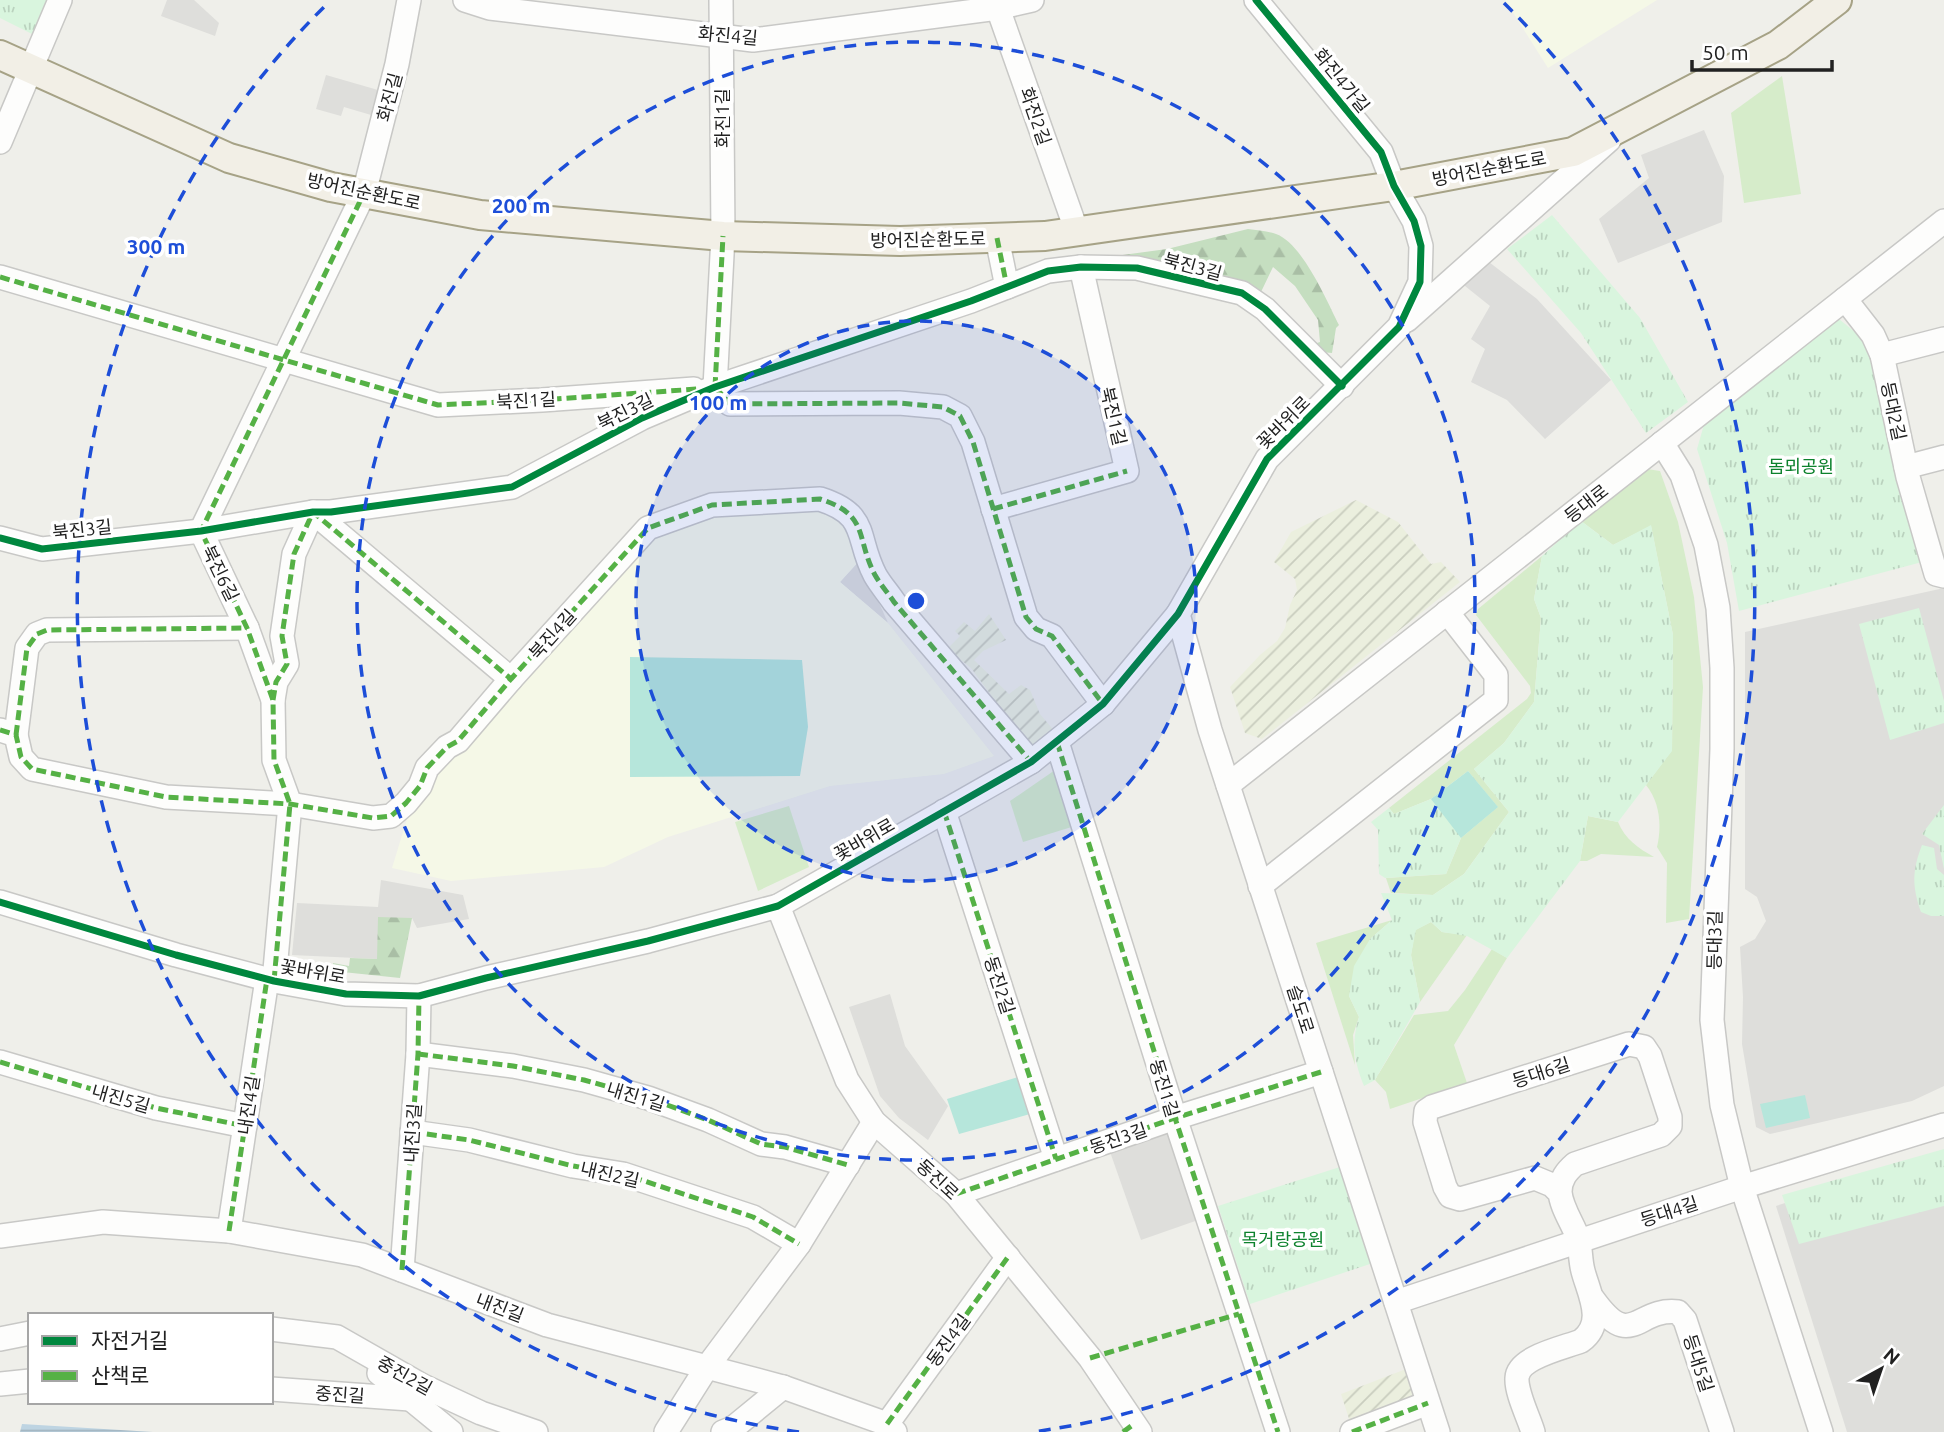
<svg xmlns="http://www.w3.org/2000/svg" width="1944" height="1432" font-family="Ubuntu,'Noto Sans KR',sans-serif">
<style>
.residential{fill:#dededb}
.education{fill:#f5f8e7}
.religious{fill:#dddddb}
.farmland{fill:url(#farmland-furrows)}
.grass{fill:#d6ecca}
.forest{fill:url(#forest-firs)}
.park{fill:url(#park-tufts)}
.pitch{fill:#b6e6db}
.water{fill:url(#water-rules)}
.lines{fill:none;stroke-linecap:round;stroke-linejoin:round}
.minor-casing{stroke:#c8c8c6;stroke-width:26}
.major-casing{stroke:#a6a286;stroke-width:32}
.minor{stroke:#fdfdfc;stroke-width:23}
.major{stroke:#f2efe6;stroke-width:28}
.quiet{stroke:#55b145;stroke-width:5;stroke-dasharray:10 5;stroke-linecap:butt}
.cycleway-casing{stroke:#fff;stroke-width:11}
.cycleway{stroke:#00873e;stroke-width:7}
.ring{fill:none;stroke:#1d4ed8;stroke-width:3.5;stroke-dasharray:12 9}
.labels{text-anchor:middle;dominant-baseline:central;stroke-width:7;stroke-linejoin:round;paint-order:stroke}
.street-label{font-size:18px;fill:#212121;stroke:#fff}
.park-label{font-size:18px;fill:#0d822d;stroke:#fff}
.centre{fill:#1d4ed8;stroke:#fff;stroke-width:3.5}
.ring-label{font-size:21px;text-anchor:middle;font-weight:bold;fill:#1d4ed8;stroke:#fff;stroke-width:7;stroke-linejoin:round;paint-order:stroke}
</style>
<defs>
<pattern id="farmland-furrows" width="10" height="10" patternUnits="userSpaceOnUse" patternTransform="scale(1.75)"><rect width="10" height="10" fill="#ebefde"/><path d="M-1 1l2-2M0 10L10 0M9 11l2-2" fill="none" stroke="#c9cdbe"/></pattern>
<pattern id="forest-firs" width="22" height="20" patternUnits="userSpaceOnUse" patternTransform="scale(1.75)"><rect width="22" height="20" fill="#c5dec0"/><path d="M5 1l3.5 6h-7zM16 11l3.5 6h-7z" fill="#a9bea5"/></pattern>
<pattern id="park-tufts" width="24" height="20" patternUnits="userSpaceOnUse" patternTransform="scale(1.75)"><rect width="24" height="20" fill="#d9f5de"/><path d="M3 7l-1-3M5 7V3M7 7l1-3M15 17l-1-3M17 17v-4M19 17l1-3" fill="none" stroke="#bad2be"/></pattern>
<pattern id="water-rules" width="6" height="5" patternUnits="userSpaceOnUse" patternTransform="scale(1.75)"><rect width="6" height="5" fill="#bed4e2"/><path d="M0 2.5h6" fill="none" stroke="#a3b6c2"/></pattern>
</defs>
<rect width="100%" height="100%" fill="#efefea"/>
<!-- residential -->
<g class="residential">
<path d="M167,0H194L219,23L215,36L161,16Z"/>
<path d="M326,75L378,90L371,115L344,107L341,116L316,109Z"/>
<path d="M1704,130L1724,176L1722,222L1618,263L1599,219L1649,178L1641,155Z"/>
<path d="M860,560L888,623L840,582Z"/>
<path d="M1944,588V1086L1912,1101L1770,1134L1756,1127L1742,1044L1743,997L1740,947L1755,939L1766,921L1757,897L1745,889V632Z"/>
<path d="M381,880L463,895L469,919L417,928L412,918L377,959L292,955L297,903L378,907Z"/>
<path d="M890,994L905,1046L948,1106L928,1140L899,1118L880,1096L849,1007Z"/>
<path d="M1166,1130L1175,1139L1201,1219L1141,1240L1109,1149Z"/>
<path d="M1944,1152V1432H1847L1776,1206Z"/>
</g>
<!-- education -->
<g class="education">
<path d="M1505,0H1657L1548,68Z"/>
<path d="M725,511L833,512L848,518L860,560L840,582L888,623L994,756L944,774L830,786L668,837L604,867L451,881L392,868L407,819L434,788L430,767L654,534Z"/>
</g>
<!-- religious -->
<path class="religious" d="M1485,259L1537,299L1611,380L1545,439L1507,400L1471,382L1485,349L1471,339L1490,306L1460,282Z"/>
<!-- farmland -->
<g class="farmland">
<path d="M1356,500L1398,522L1431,564L1441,562L1460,582L1262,739L1245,733L1230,687L1260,655L1277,641L1285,628L1290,605L1297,590L1295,579L1274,562L1291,532Z"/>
<path d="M989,614L1006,640L983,651L974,660L1009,694L1021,685L1030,690L1040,714L1056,733L1030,748L971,668L947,649L960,636L955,631L964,622L975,631Z"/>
<path d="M1406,1369L1420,1402L1352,1428L1341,1394Z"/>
</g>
<!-- grass -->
<g class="grass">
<path d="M1782,76L1801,194L1744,203L1731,113Z"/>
<path d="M1647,469L1660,471L1678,522L1694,597L1703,687L1689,919L1666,923L1667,863L1657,847C1662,826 1660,802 1646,785L1672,750L1673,635L1651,526L1613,545L1581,521Z"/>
<path d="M1542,556L1534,599L1541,618L1534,702L1504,743L1474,769L1509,812L1464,874L1433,895L1391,893L1386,878L1446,874L1461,838L1497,807L1468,771L1431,799L1394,814L1389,808L1527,699L1531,693L1530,686L1476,615L1478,609Z"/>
<path d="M1058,768L1078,825L1023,842L1010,801Z"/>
<path d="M789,806L809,867L758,891L735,822Z"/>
<path d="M1588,816L1618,822C1625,839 1638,848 1654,857L1601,854L1587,861H1580Z"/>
<path d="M1392,920L1370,939L1349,996L1359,1017L1353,1035L1355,1065L1316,943Z"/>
<path d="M1431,922L1442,932L1467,935L1420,1002L1411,955L1415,930Z"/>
<path d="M1492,949L1507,958L1454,1045L1467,1083L1390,1109L1386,1092L1375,1080L1414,1015L1448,1011L1465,990Z"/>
</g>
<!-- forest -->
<g class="forest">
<path d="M1248,229C1257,230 1268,231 1276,234C1302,243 1327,301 1339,325L1336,328L1332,353L1321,352L1311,345L1320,342L1318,320L1295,286L1273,267L1261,292L1078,261L1167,249Z"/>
<path d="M378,917L412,918L400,978L333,971V963L349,966L350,958L377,959Z"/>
</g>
<!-- park -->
<g class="park">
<path d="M0,0H48L34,35L0,18Z"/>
<path d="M1552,215L1640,318L1688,402L1646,433L1581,333L1507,249Z"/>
<path d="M1834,315L1866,341L1922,562L1739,611L1727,543L1697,449L1705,421Z"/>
<path d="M1581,521L1613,545L1651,525L1673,635L1672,751L1618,822L1588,816L1580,861L1507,958L1467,936L1442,932L1431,922L1416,930L1411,955L1420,1002L1375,1080L1364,1086C1354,1062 1351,1042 1359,1017L1349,996L1354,966L1370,939L1392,920L1381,893L1433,895L1464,874L1509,812L1474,769L1504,743L1534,702L1541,618L1534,599L1542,556Z"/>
<path d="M1919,608L1944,701V723L1890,740L1859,624Z"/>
<path d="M1468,771L1498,807L1461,838L1446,874L1385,878L1379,874L1378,830L1371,822L1389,808L1394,814L1431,799Z"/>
<path d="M1944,805V869L1939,845L1922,834Z"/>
<path d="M1922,845L1934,848L1937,869L1944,875V916H1931L1921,912C1912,886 1912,871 1922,845Z"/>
<path d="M1944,1149V1206L1799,1244L1782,1195Z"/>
<path d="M1343,1166L1376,1262L1250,1304L1218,1206Z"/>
</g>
<!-- pitch -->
<g class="pitch">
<path d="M630,657L802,660L808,727L800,776L630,777Z"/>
<path d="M1468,771L1498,807L1461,838L1431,799Z"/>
<path d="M1018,1077L1030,1114L959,1134L947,1099Z"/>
<path d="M1805,1095L1810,1118L1766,1128L1760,1104Z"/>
</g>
<!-- water -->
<path class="water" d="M22,1424L153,1432H20Z"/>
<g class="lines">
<!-- minor casing -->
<g class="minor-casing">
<g id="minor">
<path d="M465,0L490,8L753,40L998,8L1032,0"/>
<path d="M995,0L1077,232"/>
<path d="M0,142L60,0"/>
<path d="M997,238L1007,287"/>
<path d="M0,277L438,405L542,400L694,389"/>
<path d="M1845,299L1873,335L1882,355L1908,477L1936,574L1944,576"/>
<path d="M1407,320L1609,140"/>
<path d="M1882,355L1944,339"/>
<path d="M715,387L730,404L899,403L943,407L960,416L973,442L1026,617L1036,629L1052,636L1103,704"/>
<path d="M715,387L723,236L721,0"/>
<path d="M1662,443L1682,475L1706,545L1718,608L1722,668V749L1712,1020L1722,1105L1742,1187L1821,1432"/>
<path d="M1906,467L1944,457"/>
<path d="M993,509L1127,471L1081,267"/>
<path d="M0,538L42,549L201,531L313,512H331L512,487L642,418L715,387L971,301L1048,271L1081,267L1137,268L1242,293L1265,309L1342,386"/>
<path d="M1178,614L1210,730L1438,1432"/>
<path d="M273,700L276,682L287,664L282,636L294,554L313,512L511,679"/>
<path d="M0,730L16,735L21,757L32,769L166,797L290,804L373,818L391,816L406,803L420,786L427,768L447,747L458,741L511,679L648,528L712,505L820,499C870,515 855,537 875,575C880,584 888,593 894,602L1031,762"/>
<path d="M16,735L27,648L37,634L47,630L247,628"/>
<path d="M1057,742L1175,1118L1278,1432"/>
<path d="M1228,785L1944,221"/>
<path d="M944,811L1056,1159"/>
<path d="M1260,886L1496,700V675L1447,612"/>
<path d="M0,902L176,955L274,981L346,994L419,996L486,978L648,941L778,906L1031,762L1103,704L1178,614L1267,459L1399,327L1420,282L1421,246L1414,221L1394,186L1381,152L1256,0"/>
<path d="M778,906L847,1080L874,1122L956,1194L1090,1358L1140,1432"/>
<path d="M274,981L290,804L274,760L273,700L247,628L201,531L364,193L397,64L409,0"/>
<path d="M418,1054L513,1066L584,1080L648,1098L708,1120L761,1144L785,1147L848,1165"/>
<path d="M0,1062L156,1108L245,1126"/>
<path d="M412,1132L469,1140L573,1166L623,1174L753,1217L799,1244"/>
<path d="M956,1194L1175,1118L1321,1072"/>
<path d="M229,1231L267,979"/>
<path d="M0,1236L103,1222L229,1231L362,1255L547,1325L783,1387L887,1424L895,1432"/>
<path d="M402,1270L418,1054L419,996"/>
<path d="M1593,1299C1632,1353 1636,1307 1678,1312L1685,1320L1722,1432"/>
<path d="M1396,1302L1742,1187L1944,1125"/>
<path d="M271,1329L337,1337L423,1386L481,1413L536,1432"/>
<path d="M0,1339L30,1333"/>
<path d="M379,1373L451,1432"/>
<path d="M0,1384L30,1381"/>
<path d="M271,1389L410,1399"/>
<path d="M887,1424L1008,1257"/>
<path d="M666,1432L707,1367L799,1244L874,1122"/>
<path d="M723,1432L733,1428L783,1387"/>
<path d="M1352,1432L1428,1403"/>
<path d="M1533,1432C1529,1418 1516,1393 1517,1378C1518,1357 1563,1348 1581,1341C1606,1323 1589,1294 1583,1271C1580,1260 1581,1249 1578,1238C1573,1224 1561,1207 1560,1192C1560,1179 1567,1171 1575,1164L1661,1135L1670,1126V1117L1650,1056L1644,1047L1629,1044L1432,1107L1426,1111L1425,1122L1445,1187L1450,1196L1460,1199L1535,1178L1552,1185L1560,1193"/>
</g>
</g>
<!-- major casing -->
<g class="major-casing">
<path id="major" d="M0,55L229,158L331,187L480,215L723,236L900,241L1045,236L1394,186L1573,152L1778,45L1837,0"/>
</g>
<!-- minor -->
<use href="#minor" class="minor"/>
<!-- major -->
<use href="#major" class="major"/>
<!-- quiet -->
<g class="quiet">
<path d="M997,238L1007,287"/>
<path d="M0,277L438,405L542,400L697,389"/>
<path d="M715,387L730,404L899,403L943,407L960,416L973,442L1026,617L1036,629L1052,636L1103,704"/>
<path d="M715,387L723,236"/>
<path d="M993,509L1127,471"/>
<path d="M273,700L276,682L287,664L282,636L294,554L313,512L511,679"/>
<path d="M0,730L16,735L21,757L32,769L166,797L290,804L373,818L391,816L406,803L420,786L427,768L447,747L458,741L511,679L648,528L712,505L820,499C870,515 855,537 875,575C880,584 888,593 894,602L1031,762"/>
<path d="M16,735L27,648L37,634L47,630L247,628"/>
<path d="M1057,742L1175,1118L1278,1432"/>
<path d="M944,811L1056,1159"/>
<path d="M274,981L290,804L274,760L273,700L247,628L201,531L364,193"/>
<path d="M418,1054L513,1066L584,1080L648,1098L708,1120L761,1144L785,1147L848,1165"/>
<path d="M0,1062L156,1108L245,1126"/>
<path d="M412,1132L469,1140L573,1166L623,1174L753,1217L799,1244"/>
<path d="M956,1194L1175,1118L1321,1072"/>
<path d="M229,1231L267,979"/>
<path d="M402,1270L418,1054L419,996"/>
<path d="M1090,1358L1239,1314"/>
<path d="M887,1424L1008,1257"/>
<path d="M1123,1432L1134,1424"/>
<path d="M1352,1432L1428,1403"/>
</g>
<!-- cycleway casing -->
<g class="cycleway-casing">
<g id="cycleway">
<path d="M0,538L42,549L201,531L313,512H331L512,487L642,418L715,387L971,301L1048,271L1081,267L1137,268L1242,293L1265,309L1342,386"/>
<path d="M0,902L176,955L274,981L346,994L419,996L486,978L648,941L778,906L1031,762L1103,704L1178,614L1267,459L1399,327L1420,282L1421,246L1414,221L1394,186L1381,152L1256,0"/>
</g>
</g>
<!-- cycleway -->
<use href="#cycleway" class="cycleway"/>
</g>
<!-- distance rings -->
<circle cx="916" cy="601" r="280" fill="#1d4ed8" fill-opacity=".12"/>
<g class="ring">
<circle cx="916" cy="601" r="280"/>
<circle cx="916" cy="601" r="559"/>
<path d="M799 1432A839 839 0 0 1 328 3M1504 3A839 839 0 0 1 1033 1432"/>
</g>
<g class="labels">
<!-- street labels -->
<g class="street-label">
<text transform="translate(728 35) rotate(5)">화진4길</text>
<text transform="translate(1342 80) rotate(51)">화진4가길</text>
<text transform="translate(389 97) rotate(-75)">화진길</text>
<text transform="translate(1036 116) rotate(71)">화진2길</text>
<text transform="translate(722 118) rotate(-90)">화진1길</text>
<text transform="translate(1489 168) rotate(-11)">방어진순환도로</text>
<text transform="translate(364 191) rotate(12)">방어진순환도로</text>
<text transform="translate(928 239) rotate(-1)">방어진순환도로</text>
<text transform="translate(1193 266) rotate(15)">북진3길</text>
<text transform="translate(526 400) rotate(-3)">북진1길</text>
<text transform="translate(625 411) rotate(-26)">북진3길</text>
<text transform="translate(1894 411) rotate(78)">등대2길</text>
<text transform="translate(1114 416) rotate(77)">북진1길</text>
<text transform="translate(1283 422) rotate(-45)">꽃바위로</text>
<text transform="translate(1586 503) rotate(-38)">등대로</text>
<text transform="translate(82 529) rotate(-6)">북진3길</text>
<text transform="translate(221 573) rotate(64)">북진6길</text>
<text transform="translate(552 634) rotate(-48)">북진4길</text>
<text transform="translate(864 839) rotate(-30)">꽃바위로</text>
<text transform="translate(1714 940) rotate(-89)">등대3길</text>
<text transform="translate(313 971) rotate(10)">꽃바위로</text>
<text transform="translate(1000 985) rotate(72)">동진2길</text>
<text transform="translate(1301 1009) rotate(72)">슬도로</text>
<text transform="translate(1541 1072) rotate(-18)">등대6길</text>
<text transform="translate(1165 1088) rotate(73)">동진1길</text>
<text transform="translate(636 1096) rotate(17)">내진1길</text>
<text transform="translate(121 1098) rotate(16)">내진5길</text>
<text transform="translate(248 1105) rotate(-81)">내진4길</text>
<text transform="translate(412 1133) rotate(-86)">내진3길</text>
<text transform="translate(1118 1138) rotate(-19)">동진3길</text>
<text transform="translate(610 1174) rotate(13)">내진2길</text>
<text transform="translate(938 1179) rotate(43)">동진로</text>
<text transform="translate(1669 1211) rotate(-18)">등대4길</text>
<text transform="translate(500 1307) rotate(21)">내진길</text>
<text transform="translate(948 1340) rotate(-54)">동진4길</text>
<text transform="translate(1699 1363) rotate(72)">등대5길</text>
<text transform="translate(405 1375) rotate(29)">중진2길</text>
<text transform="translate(340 1394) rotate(4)">중진길</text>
</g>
<!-- park labels -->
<g class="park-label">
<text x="1801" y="466">돔뫼공원</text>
<text x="1283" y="1239">목거랑공원</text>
</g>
</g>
<circle cx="916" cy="601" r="10" class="centre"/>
<g class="ring-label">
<text x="521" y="213">200 m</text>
<text x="156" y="254">300 m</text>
<text x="718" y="410">100 m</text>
</g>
<!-- legend -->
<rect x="28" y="1313" width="245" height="91" fill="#ffffff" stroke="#a6a6a6" stroke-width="2"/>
<rect x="42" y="1336" width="35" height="10" fill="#00873e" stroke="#a6a6a6" stroke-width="2"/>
<text x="91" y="1348" font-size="21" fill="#212121">자전거길</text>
<rect x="42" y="1371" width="35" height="10" fill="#55b145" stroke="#a6a6a6" stroke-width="2"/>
<text x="91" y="1383" font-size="21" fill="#212121">산책로</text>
<!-- north arrow -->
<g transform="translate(1881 1369) rotate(40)" stroke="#ffffff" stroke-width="5" paint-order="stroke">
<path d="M0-5L12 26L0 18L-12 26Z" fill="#212121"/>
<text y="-10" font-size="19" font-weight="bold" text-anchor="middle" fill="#212121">N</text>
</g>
<!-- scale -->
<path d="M1692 60v10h140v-10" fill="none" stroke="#212121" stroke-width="3.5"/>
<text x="1702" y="60" font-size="21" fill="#212121" stroke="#ffffff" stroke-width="5" paint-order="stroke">50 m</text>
</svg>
